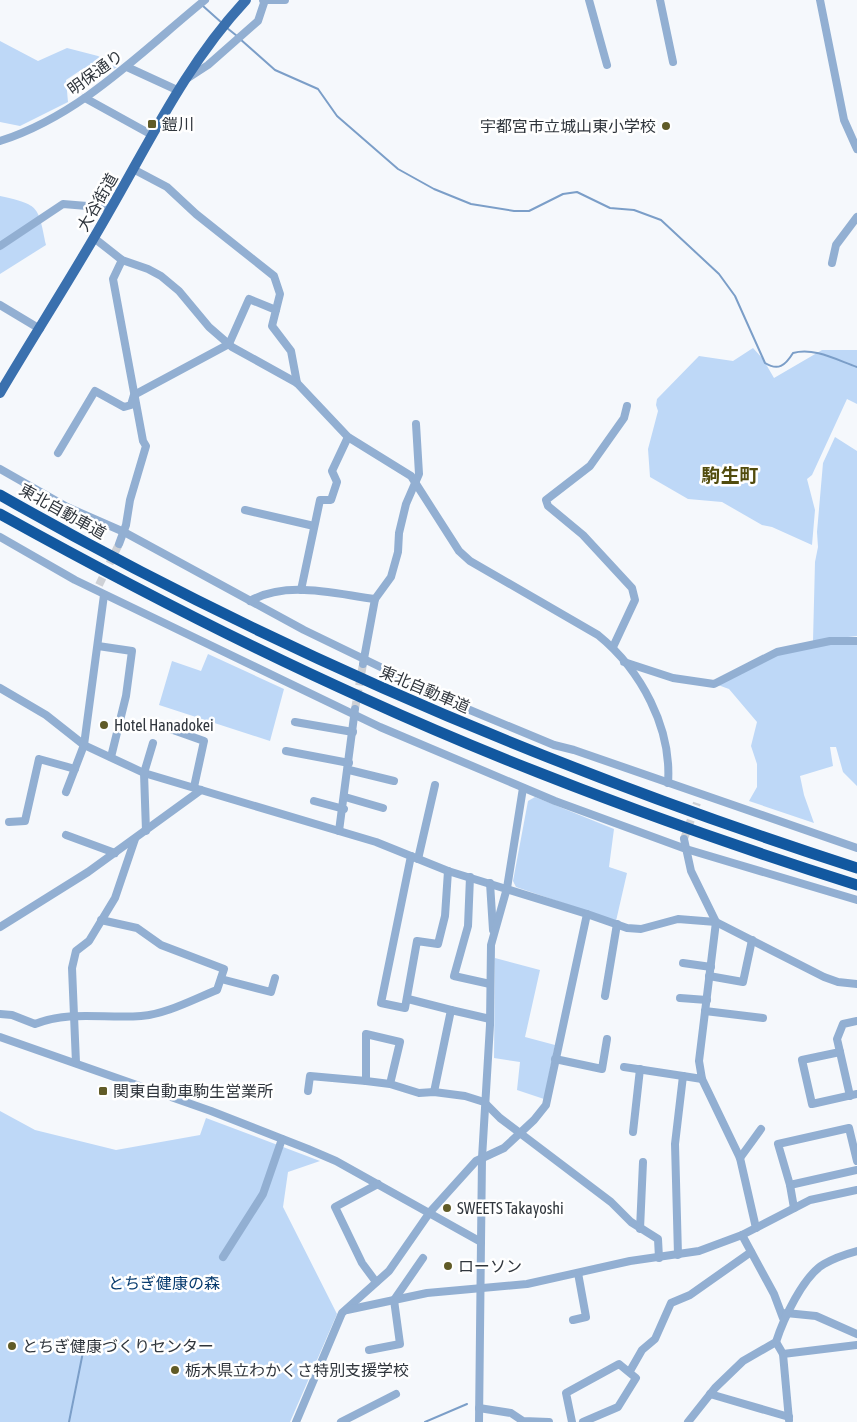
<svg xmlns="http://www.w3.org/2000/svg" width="857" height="1422" font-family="'Asap Condensed','Noto Sans JP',sans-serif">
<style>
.green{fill:#bed8f7}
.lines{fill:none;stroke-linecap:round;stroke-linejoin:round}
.stream{stroke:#7b9ec8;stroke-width:2}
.minor-tunnel{stroke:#ced1d6;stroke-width:8;stroke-dasharray:8 4;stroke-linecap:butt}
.minor{stroke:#92afd2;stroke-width:8}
.major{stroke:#3a70ae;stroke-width:10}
.highway{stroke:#1258a0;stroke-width:11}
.poi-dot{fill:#605b27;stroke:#fff;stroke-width:2}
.labels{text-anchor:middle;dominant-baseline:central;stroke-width:5;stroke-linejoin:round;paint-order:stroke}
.street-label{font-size:16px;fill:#30363d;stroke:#fff}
.poi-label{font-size:16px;fill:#30363d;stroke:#fff;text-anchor:start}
.park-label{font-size:16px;fill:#063a6e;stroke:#fff}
.quarter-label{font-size:19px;font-weight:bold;fill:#524c0d;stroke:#fff}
</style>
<rect width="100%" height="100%" fill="#f5f8fc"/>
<!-- green -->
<g class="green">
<path d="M0,41L38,61L67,48L98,56L117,67L102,76L84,68L66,80L68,102L20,126L0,122Z"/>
<path d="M0,196C40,205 38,206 46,245L0,274Z"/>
<path d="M753,348L763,359L774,378L822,350H857V404L847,399L812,475L807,479L815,510L812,545L772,527L762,525L722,502L688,499L650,477L648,449L658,411L656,405L657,399L699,356L733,361Z"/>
<path d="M835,437L857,451V636L813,641L815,562L818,547L817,532L823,463Z"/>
<path d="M819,644L857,645V786L843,772L836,747H830L833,766L800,776L804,795L814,823L749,801L757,787V764L751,746L757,722L729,689L718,685L785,650Z"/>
<path d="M208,654L284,689L270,741L159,705L172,661L201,671Z"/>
<path d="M535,797L614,829L609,867L627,873L616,921L516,887L513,881L528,801Z"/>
<path d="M495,958L540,970L525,1037L555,1045L544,1099L517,1090L520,1062L494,1058Z"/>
<path d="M0,1111L35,1130L116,1150L200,1135L206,1118L320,1161L288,1172L283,1207L337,1314L290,1422H0Z"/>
</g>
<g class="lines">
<!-- stream -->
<g class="stream">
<path d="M203,6L222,23"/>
<path d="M227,28L237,36"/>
<path d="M240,39L275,70L318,89L337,116L398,169L434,189L471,204L514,211H529L563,194L577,192L610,208L634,210L661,220L719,274L735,296L765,363C778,371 785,366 793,353C814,347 837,360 857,367"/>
<path d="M69,1422L85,1342"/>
<path d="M425,1422L467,1404"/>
</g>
<!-- minor-tunnel -->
<g class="minor-tunnel">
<path d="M99,585L119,544"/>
<path d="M355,709L363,664"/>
<path d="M684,839L697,803"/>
</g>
<!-- minor -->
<g class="minor">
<path d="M263,0H285"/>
<path d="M589,0L607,65"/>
<path d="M660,0L673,62"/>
<path d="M820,0L844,120L857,149"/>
<path d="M127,67L177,90"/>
<path d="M188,78L208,65L258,21L265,0"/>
<path d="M85,98L152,135"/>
<path d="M0,141C81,115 141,52 205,0"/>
<path d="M133,169L167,187L196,214L274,276L280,294L272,326L291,351L297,383"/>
<path d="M94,238L122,260L148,269L161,276L179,291L209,327L232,347L297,383L348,437L411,476L459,551L470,561L598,635C641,670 672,728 668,783"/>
<path d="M0,246L63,204L111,208"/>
<path d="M832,263L836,245L857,217"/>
<path d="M0,305L40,329"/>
<path d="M58,453L95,391L124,407L131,405L134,395L229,344L249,299L276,310"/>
<path d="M0,469L67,507L124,532L304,630L465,708L554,745L574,750L857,848"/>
<path d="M245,510L314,526"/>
<path d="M0,537L75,580L380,727L555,801L686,849L857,900"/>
<path d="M119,544L126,525L130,500L146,446L143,441L113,279L122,260"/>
<path d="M301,590L320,500H331L337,482L332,471L348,437"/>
<path d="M250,601C287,580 335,594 375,599"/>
<path d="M98,646L132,651L126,696L111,757"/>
<path d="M613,647L635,600L632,588L583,535L548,506L546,500L590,466L624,418L627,406"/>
<path d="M624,662L673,678L714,684L777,652L830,641H857"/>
<path d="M363,664L375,599L391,577L398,552L399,533L406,504L419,474L416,424"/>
<path d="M0,688L46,715L84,745L144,773L376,842L448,871L587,914L546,1105L534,1120L504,1148L476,1161L430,1212L389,1271L342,1313L296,1422"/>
<path d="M295,722L353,732"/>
<path d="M159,725L204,741L194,787"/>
<path d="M286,751L349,763"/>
<path d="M349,770L394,781"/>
<path d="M66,792L84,745L104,595"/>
<path d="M345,797L383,808"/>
<path d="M314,801L344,809"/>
<path d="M9,822L25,821L39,759L75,769"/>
<path d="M146,831L144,773L153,743"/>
<path d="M339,831L355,709"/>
<path d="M66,835L115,853"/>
<path d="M411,856L381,1003L405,1008L417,941L438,944L445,916L448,871"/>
<path d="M418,859L435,785"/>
<path d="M470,877L468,926L454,976L490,984"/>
<path d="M490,883L493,930"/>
<path d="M587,914L627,928L641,929L678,919L716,922L824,977L838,982L857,984"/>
<path d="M0,927L88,872L201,790"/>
<path d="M683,963L711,967"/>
<path d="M709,976L743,982L752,940"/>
<path d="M221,979L271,992L275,978"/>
<path d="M605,996L617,924"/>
<path d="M680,998L707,1000"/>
<path d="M408,999L451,1010"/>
<path d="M705,1011L763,1018"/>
<path d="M0,1014L12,1015L35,1024C70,1010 105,1019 141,1016C167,1014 194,999 217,990L224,969L161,945L137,928L101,920"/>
<path d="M857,1021L843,1024L837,1039L840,1052L802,1060L812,1104L857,1094"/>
<path d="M0,1037L211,1111L308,1149L336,1161L481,1242L479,1422"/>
<path d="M840,1052L850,1096"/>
<path d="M555,1059L602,1069L607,1039"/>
<path d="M76,1063L72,968L76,951L89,941L115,898L135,839"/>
<path d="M624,1067L683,1076"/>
<path d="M702,1079L740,1158L756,1228"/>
<path d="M390,1084L400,1042L366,1034V1081L390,1084L419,1093L434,1092L465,1096L484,1102L500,1118L611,1202L631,1222L658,1239L659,1258"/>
<path d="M308,1091L310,1076L366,1081"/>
<path d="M434,1092L451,1010L490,1019"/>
<path d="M633,1132L640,1069"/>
<path d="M740,1158L761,1129"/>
<path d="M857,1161L849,1128L778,1144L790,1185L857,1170"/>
<path d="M790,1185L794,1208"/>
<path d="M640,1229L643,1162"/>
<path d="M742,1235L774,1294L783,1318"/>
<path d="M481,1242L482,1158L490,1025L491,945L507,888L523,788"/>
<path d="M678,1255L675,1144L683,1076L702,1079L699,1061L716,922L691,871L684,839"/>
<path d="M223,1257L263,1194L282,1139"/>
<path d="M376,1282L362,1263L335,1207L378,1184"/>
<path d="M347,1310L427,1293L527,1284L630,1261L699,1251L742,1235L810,1200L857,1190"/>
<path d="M786,1313L816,1316L857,1334"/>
<path d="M573,1320L586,1317L578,1273"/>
<path d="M776,1342L783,1354L857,1345"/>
<path d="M369,1350L400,1344L394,1300L423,1258"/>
<path d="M783,1354L789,1420"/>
<path d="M630,1371L642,1350L655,1339L671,1303L690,1295L751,1252"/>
<path d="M710,1394L789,1417"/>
<path d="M479,1408L511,1413L523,1421L549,1422"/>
<path d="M341,1422L396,1394"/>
<path d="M572,1422L566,1393L619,1364L636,1378L618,1407L583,1422"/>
<path d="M688,1422L715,1388L743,1361L776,1342C783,1320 803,1276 824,1264C834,1258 846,1254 857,1251"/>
</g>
<!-- major -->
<path class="major" d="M0,393C36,332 75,272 110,210C152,137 188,62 246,0"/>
<!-- highway -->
<g class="highway">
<path d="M0,495C272,650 559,772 857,868"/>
<path d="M0,514C119,580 240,643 365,699C525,772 690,832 857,885"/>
</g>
</g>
<!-- markers -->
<g class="poi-dot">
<rect x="147" y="119" width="10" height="10" rx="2.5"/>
<circle cx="666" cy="126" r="5"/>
<circle cx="104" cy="725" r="5"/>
<rect x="98" y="1086" width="10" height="10" rx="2.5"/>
<circle cx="447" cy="1208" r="5"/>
<circle cx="448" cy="1266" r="5"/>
<circle cx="12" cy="1346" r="5"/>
<circle cx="175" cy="1370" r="5"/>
</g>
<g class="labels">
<!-- street labels -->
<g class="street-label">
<text transform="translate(95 72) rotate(-36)">明保通り</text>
<text transform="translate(97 202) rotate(-60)">大谷街道</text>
<text transform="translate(63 511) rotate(29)">東北自動車道</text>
<text transform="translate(425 689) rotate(23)">東北自動車道</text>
</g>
<!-- poi labels -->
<g class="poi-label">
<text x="162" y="124">鎧川</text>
<text x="656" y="126" text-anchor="end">宇都宮市立城山東小学校</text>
<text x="114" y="725">Hotel Hanadokei</text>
<text x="113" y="1091">関東自動車駒生営業所</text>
<text x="457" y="1208">SWEETS Takayoshi</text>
<text x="458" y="1266">ローソン</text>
<text x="22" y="1346">とちぎ健康づくりセンター</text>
<text x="185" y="1370">栃木県立わかくさ特別支援学校</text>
</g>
<!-- park labels -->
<g class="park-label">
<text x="164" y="1283">とちぎ健康の森</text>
</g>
<!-- quarter labels -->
<g class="quarter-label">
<text x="730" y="475">駒生町</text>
</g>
</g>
</svg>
